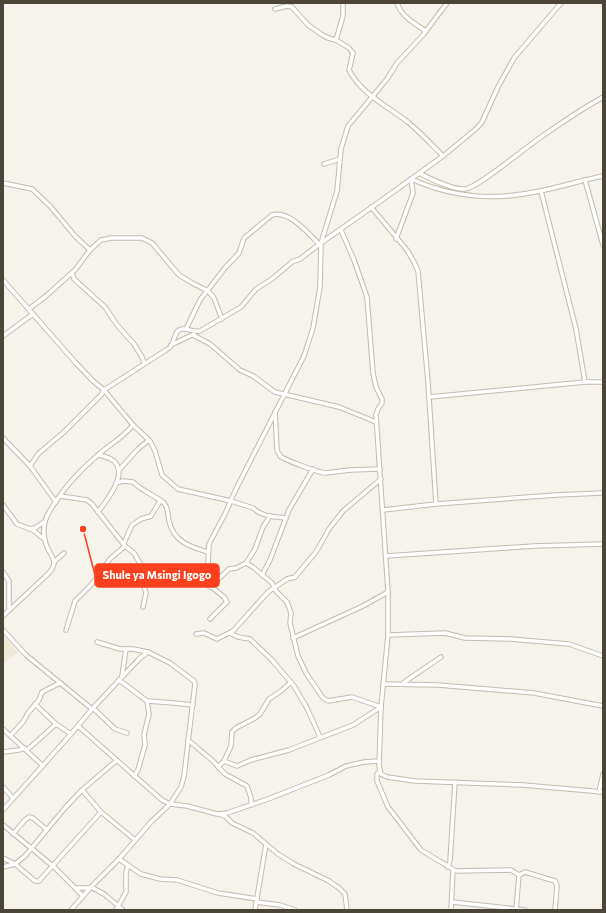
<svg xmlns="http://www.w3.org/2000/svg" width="606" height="913" font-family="Commissioner,sans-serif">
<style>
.education{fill:#efe8d6}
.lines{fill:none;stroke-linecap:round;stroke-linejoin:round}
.minor-casing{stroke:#c2bbae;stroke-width:5.5}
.minor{stroke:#fff;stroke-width:3.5}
.leader{fill:none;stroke:#fc3f1d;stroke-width:1.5}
.callout-dot{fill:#fc3f1d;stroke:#fff;stroke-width:1.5}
.callout{fill:#fc3f1d;stroke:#fc3f1d;stroke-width:1.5}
.callout-label{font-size:11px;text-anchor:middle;font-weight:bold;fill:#fff}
</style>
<rect width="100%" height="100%" fill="#f6f3ec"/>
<!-- education -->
<path class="education" d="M3,636L18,652L3,664Z"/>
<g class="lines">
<!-- minor casing -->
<g class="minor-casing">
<g id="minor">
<path d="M397,3C401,16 415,24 426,31"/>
<path d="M275,9L287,6L292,7L308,25L321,34L328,38L336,40L349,48L353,53L349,70C361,94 389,107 409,123C421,133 432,145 443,156"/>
<path d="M336,40L343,16V3"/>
<path d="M324,164L340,159"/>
<path d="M419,173C431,179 452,190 465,189C479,187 526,147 541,137C561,123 582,109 603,97"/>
<path d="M411,179C454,198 494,201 540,191C561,187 582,180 603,176"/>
<path d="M585,180L603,245"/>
<path d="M3,183L32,189L50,206L75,236L90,250"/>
<path d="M541,191L576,329L585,382"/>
<path d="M371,207L407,250L414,262L418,271L428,382L436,504"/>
<path d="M341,230L354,260L367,297L373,373L376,387L382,399V403L378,409L376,415L388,592V635L381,707L379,766L381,774L387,777L415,781L523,785L603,792"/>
<path d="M396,239L413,193L411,179"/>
<path d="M72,273L74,279L105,307L117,325L134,344L142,357L144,363"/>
<path d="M3,280L75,362L93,381L104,390L166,350C168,349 170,348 171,346C175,341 174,328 184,329C190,329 192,332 200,331L241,307L256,289L272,279L292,262L300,259L321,243L382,200L443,156L477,128L482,122L498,87L514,58L561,3"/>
<path d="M29,309L46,296L75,270L90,250L101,240L111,238H142L152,243L179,275L192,283L208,291L214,298L222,319"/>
<path d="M186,329L200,300L225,268L239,253L244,238L272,215C289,210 308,233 319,244"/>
<path d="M193,335L210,344L240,370L253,376L275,392L339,407L376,422"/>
<path d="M3,336L33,314"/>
<path d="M171,345L194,334"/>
<path d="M429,397L585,382H603"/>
<path d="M275,412L277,450C277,451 280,455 280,456C285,460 319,473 326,473L350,470L380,469"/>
<path d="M133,425L150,441L155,451L162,475L178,489L231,501L253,508L258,512L268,516L286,518"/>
<path d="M3,438L30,466L56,502"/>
<path d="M119,470L138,449L149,440"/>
<path d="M116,483L123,481L133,482C142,491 154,495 164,503C169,509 167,514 169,521C173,541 190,547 208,552"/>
<path d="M60,496L87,500L92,504L125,546L134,553L143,569L145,577L143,583L146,593L143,607"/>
<path d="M3,505L17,524L33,530L45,540"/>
<path d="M383,510L436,504L556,495L603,493"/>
<path d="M98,512C112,494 137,461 98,455"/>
<path d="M30,529L35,528L44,522"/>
<path d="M124,543L132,525L141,519L151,516L160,501"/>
<path d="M386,556L534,546L603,544"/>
<path d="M54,562L64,553"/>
<path d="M246,563L253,567L272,583L276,591L287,602L291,613L290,623L298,656L306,673L323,698L328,701L352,697L381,707"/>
<path d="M3,572L9,581V610"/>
<path d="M262,575L270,560L289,510L313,469"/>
<path d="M210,587L229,569L236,568L246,563L255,549L263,527L270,516"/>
<path d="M3,616L49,573C51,570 54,567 54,563C54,558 50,553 48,549C43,538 42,527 47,516C59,493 78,472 98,455C109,445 124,437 133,425L104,390L101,395L63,433L39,453L30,466"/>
<path d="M210,619L227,602L224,597L209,585L202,574L208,565L209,544L225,514L236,489L304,356L313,328L320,287L321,243L337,191L341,149L348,126L387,79L397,63L423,35L447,3"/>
<path d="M3,630L26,655L92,709"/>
<path d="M66,630L75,601L91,585L110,559L125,546"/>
<path d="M230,633L238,637L250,639L271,659L294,686L307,708L320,737"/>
<path d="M196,634L204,633L217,639L233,631L268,592L287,579L295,577L316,552L329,529L343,511L381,479"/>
<path d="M388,635L445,633L465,638L510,639L569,644L603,656"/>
<path d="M293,638L363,606L388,592"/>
<path d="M122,676L126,649"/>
<path d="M119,680L147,701"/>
<path d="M403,683L441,657"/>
<path d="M383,684L438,685L534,693L603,706"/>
<path d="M35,704L56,724"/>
<path d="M93,708L115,729L127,733"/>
<path d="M78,726L162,800L170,804L187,806L217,814L227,813L268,799L329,775L346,766L364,762L379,761"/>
<path d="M3,729L43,766"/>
<path d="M11,735L23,722L28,713L39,700L42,692L60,683"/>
<path d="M188,740L213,761L225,774L247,786L251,798V805"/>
<path d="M27,750L56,724L71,734"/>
<path d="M3,752L19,750L25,748"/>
<path d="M224,761L237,766L251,760L289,750L353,725L381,707"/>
<path d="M218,767L224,761L231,746L232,732L236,728L255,718L260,714L269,699L281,691L291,682"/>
<path d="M380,771L377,774V781L388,807L421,850L456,871L511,870L519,875"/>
<path d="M134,776L138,770L145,745L144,735L149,714L147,701L174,703L193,705"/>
<path d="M3,787L13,798"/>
<path d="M82,790L101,812L135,840"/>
<path d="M599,792L603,774"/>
<path d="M3,810L71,734L92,709L140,658L148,652"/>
<path d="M219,814L225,816L232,823L253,833L278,854L294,864L329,881L339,888L345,894L347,910"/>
<path d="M3,825L53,866L83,896"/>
<path d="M13,834L25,820L29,817L33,818L47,830"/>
<path d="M3,858L15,864L35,881H39L101,812"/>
<path d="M119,859L141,874L160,879L177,880L218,893L257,899"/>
<path d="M3,867L15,864L25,856L65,808L82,790L116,761"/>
<path d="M448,867L450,861L455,782"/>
<path d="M91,887L104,894L123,910"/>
<path d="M76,888H90"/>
<path d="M256,902L280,905L295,910"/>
<path d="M452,902L525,910"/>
<path d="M71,910L91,887L119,859L151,822L170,804L181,787L184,776L195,684L194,681L170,663L148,652L133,649H120L97,642"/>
<path d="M116,910L126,892V873L128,865"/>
<path d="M255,910L266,844"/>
<path d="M451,910L453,870"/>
<path d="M516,910L519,875L525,872L555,881L557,886L555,910"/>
</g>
</g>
<!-- minor -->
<use href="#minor" class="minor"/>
</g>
<!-- callouts -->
<path class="leader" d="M83 529L95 575"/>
<circle class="callout-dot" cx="83" cy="529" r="4"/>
<rect class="callout" x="95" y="564" width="124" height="23" rx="4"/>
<g class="callout-label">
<text x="157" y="579">Shule ya Msingi Igogo</text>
</g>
<!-- border -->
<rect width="606" height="913" fill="none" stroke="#4b4439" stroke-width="8"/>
</svg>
